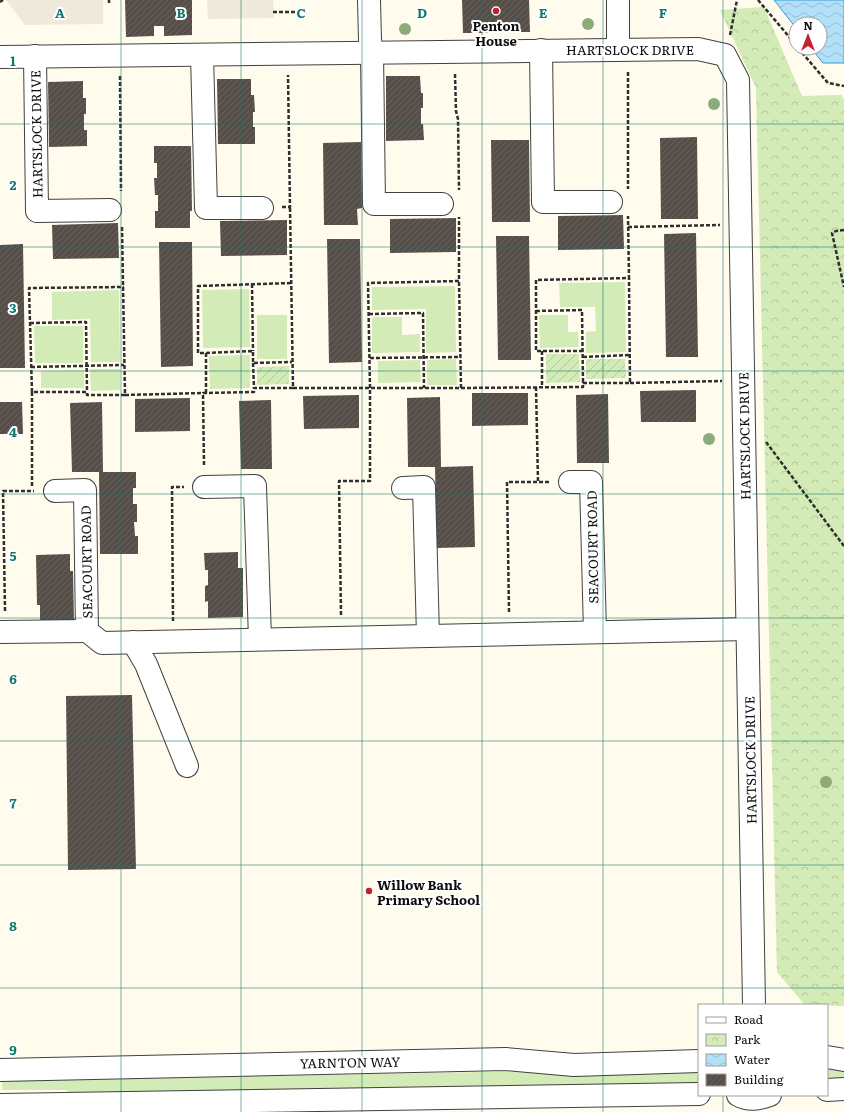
<svg xmlns="http://www.w3.org/2000/svg" width="844" height="1112" font-family="Literata,serif">
<style>
.grass{fill:#d3ebb6}
.park{fill:url(#park-crowns)}
.garden{fill:url(#garden-furrows)}
.plaza{fill:#efe9dc}
.water{fill:url(#water-waves);stroke:#3599d1}
.building{fill:url(#building-hatch)}
.lines{fill:none;stroke-linecap:round;stroke-linejoin:round}
.minor-casing{stroke:#404040;stroke-width:24}
.path{stroke:#2f2f2f;stroke-width:2.5;stroke-dasharray:4 2;stroke-linecap:butt}
.minor{stroke:#fff;stroke-width:22}
.tree{fill:#8caa7a}
.grid{fill:none;stroke:#0f766e;stroke-width:1;stroke-opacity:0.55}
.poi-dot{fill:#c2212f;stroke:#fff;stroke-width:1.5}
.labels{text-anchor:middle;dominant-baseline:central;stroke-width:4;stroke-linejoin:round;paint-order:stroke}
.poi-label{font-size:13px;font-weight:bold;fill:#0d0d0d;stroke:#fff}
.street-label{font-size:13px;fill:#0d0d0d;stroke:#fff}
.grid-label{font-size:13px;text-anchor:middle;font-weight:bold;fill:#0f766e;stroke:#fff;stroke-width:4;stroke-linejoin:round;paint-order:stroke}
</style>
<defs>
<pattern id="park-crowns" width="20" height="18" patternUnits="userSpaceOnUse"><rect width="20" height="18" fill="#d3ebb6"/><path d="M2 6a3 3 0 1 1 6 0M12 15a3 3 0 1 1 6 0" fill="none" stroke="#b4c89b"/></pattern>
<pattern id="garden-furrows" width="10" height="10" patternUnits="userSpaceOnUse"><rect width="10" height="10" fill="#d3ebb6"/><path d="M-1 1l2-2M0 10L10 0M9 11l2-2" fill="none" stroke="#b4c89b"/></pattern>
<pattern id="water-waves" width="16" height="10" patternUnits="userSpaceOnUse"><rect width="16" height="10" fill="#b1e0f8"/><path d="M0 5q4-4 8 0t8 0" fill="none" stroke="#97bfd3"/></pattern>
<pattern id="building-hatch" width="6" height="6" patternUnits="userSpaceOnUse"><rect width="6" height="6" fill="#564e49"/><path d="M-1 1l2-2M0 6l6-6M5 7l2-2" fill="none" stroke="#69635f"/></pattern>
</defs>
<rect width="100%" height="100%" fill="#fffbed"/>
<!-- grass -->
<g class="grass">
<path d="M625,282L626,352L586,353V332L596,331L595,307H560L559,283Z"/>
<path d="M455,286L456,352L426,353V309L372,310V287Z"/>
<path d="M249,289L250,347L203,348L202,290Z"/>
<path d="M119,290L120,362H91L90,319L52,320V292Z"/>
<rect x="257" y="315" width="30" height="44"/>
<path d="M539,315H568V332H578L579,347L540,348Z"/>
<path d="M372,317H402V335L420,334V352L372,353Z"/>
<path d="M34,326H83V363H35Z"/>
<path d="M250,355V388L210,389L209,356Z"/>
<path d="M456,359L457,385H427V360Z"/>
<path d="M420,360L421,382L378,383V361Z"/>
<path d="M90,369H120V390L91,391Z"/>
<path d="M84,370V388H41V371Z"/>
<path d="M827,1064L844,1065V1081H827Z"/>
<path d="M699,1066V1083L76,1095L65,1090H2V1081L533,1071Z"/>
</g>
<!-- park -->
<path class="park" d="M764,7L802,96L841,95L844,99V1006L805,1005L777,972L756,88L720,10Z"/>
<!-- garden -->
<g class="garden">
<path d="M546,354H579L580,382L546,383Z"/>
<path d="M586,359H625L626,378L586,379Z"/>
<path d="M289,366V384L257,385V367Z"/>
</g>
<!-- plaza -->
<g class="plaza">
<path d="M6,0H103V24L25,25Z"/>
<path d="M207,0H273L274,18L208,19Z"/>
</g>
<!-- water -->
<path class="water" d="M774,0H844V63H823L811,48H820V24H796V28Z"/>
<!-- building -->
<g class="building">
<path d="M125,0H192V35L164,36V26H154V36L126,37Z"/>
<path d="M462,0H529L530,32H501V22H491V33H463Z"/>
<path d="M386,76H420L421,93H423V108H421V124H423L424,140L386,141Z"/>
<path d="M217,79H251V95H254L255,112H253V127H255V144H218Z"/>
<path d="M83,81V98H86V114H84V130H87V146L49,147L48,82Z"/>
<path d="M697,137L698,219H661L660,138Z"/>
<path d="M491,140H529L530,222H492Z"/>
<path d="M361,142L362,208L357,209L358,225H324L323,143Z"/>
<path d="M154,146H191L192,211H190V228H155V211H158V195H155L154,178H157V163H154Z"/>
<path d="M623,215L624,249L558,250V216Z"/>
<path d="M456,218V252L390,253V219Z"/>
<path d="M287,220V255L221,256L220,221Z"/>
<path d="M118,223L119,258L53,259L52,225Z"/>
<path d="M696,233L698,357H666L664,234Z"/>
<path d="M496,236H529L531,360H498Z"/>
<path d="M327,239H360L362,362L329,363Z"/>
<path d="M159,242H192L193,366L161,367Z"/>
<path d="M23,244L25,368H0V245Z"/>
<path d="M696,390V422H641L640,391Z"/>
<path d="M472,393H528V425L472,426Z"/>
<path d="M608,394L609,463H577L576,395Z"/>
<path d="M359,395V428L304,429L303,396Z"/>
<path d="M440,397L441,467L473,466L475,547L437,548L435,467H408L407,398Z"/>
<path d="M190,398V431L135,432V399Z"/>
<path d="M271,400L272,469H241L239,401Z"/>
<path d="M0,402H22L23,434H0Z"/>
<path d="M102,402L103,472H136V488H133V504H137V522H134L135,536H138V554H100L99,472H72L70,403Z"/>
<path d="M238,552V568H243V617L208,618V601L205,602V586L208,585V570H205L204,553Z"/>
<path d="M70,554V571H73L74,620H40V605H37L36,555Z"/>
<path d="M132,695L136,869L68,870L66,696Z"/>
</g>
<g class="lines">
<!-- minor casing -->
<g class="minor-casing">
<g id="minor">
<path d="M369,0L370,40L372,53L374,204H442"/>
<path d="M618,49V0"/>
<path d="M541,50L543,202H611"/>
<path d="M202,55L206,208H262"/>
<path d="M35,56L37,211L110,210"/>
<path d="M0,57L698,49L725,55L738,80L754,1005"/>
<path d="M570,482H591L595,632"/>
<path d="M204,487L255,486L260,639"/>
<path d="M403,488L424,487L428,636"/>
<path d="M55,491L85,490L87,631L102,643L747,629"/>
<path d="M0,632L87,631"/>
<path d="M133,642L146,664L187,766"/>
<path d="M827,1057L844,1060"/>
<path d="M0,1070L506,1059L574,1065L699,1061"/>
<path d="M827,1090L844,1089"/>
<path d="M738,1095C749,1101 759,1099 770,1095"/>
<path d="M0,1105L699,1094"/>
</g>
</g>
<!-- path -->
<g class="path">
<path d="M109,0V3"/>
<path d="M758,0L796,45"/>
<path d="M0,2L3,0"/>
<path d="M273,12H307"/>
<path d="M730,35L737,0"/>
<path d="M798,48L828,83L844,86"/>
<path d="M628,72V189"/>
<path d="M455,74L456,111L458,119L459,190"/>
<path d="M120,76L121,191"/>
<path d="M282,207H290L288,75"/>
<path d="M122,227L125,395H87V392H32L29,288L124,287"/>
<path d="M628,227L720,225"/>
<path d="M844,230L836,231L832,233L844,287"/>
<path d="M252,284L253,351"/>
<path d="M536,311L582,310L583,383"/>
<path d="M369,314L423,313L424,388"/>
<path d="M30,323L86,322L87,392"/>
<path d="M542,351V387"/>
<path d="M583,351H536V280L629,278L628,216"/>
<path d="M206,353L253,351V363L292,362"/>
<path d="M583,357L630,355"/>
<path d="M370,358L461,357"/>
<path d="M253,363L254,388"/>
<path d="M31,367L124,365"/>
<path d="M630,383L722,381"/>
<path d="M536,387L538,482"/>
<path d="M293,388H461L459,281"/>
<path d="M461,388L583,387V383H630L629,278"/>
<path d="M32,392V488"/>
<path d="M206,393V353H198V286L292,283"/>
<path d="M125,395L203,393"/>
<path d="M766,442L844,546"/>
<path d="M204,465L203,393L254,392V388H293L290,207"/>
<path d="M5,611L3,491H34"/>
<path d="M509,612L507,482H550"/>
<path d="M341,615L339,481H370V388L368,283L459,281V217"/>
<path d="M173,621L172,487H184"/>
</g>
<!-- minor -->
<use href="#minor" class="minor"/>
</g>
<!-- trees -->
<g class="tree">
<circle cx="588" cy="24" r="6"/>
<circle cx="405" cy="29" r="6"/>
<circle cx="714" cy="104" r="6"/>
<circle cx="709" cy="439" r="6"/>
<circle cx="826" cy="782" r="6"/>
</g>
<!-- grid -->
<path class="grid" d="M121,0V1112M241,0V1112M362,0V1112M482,0V1112M603,0V1112M723,0V1005M0,124H844M0,247H844M0,371H844M0,494H844M0,618H844M0,741H844M0,865H844M0,988H844M723,1095V1112"/>
<!-- markers -->
<g class="poi-dot">
<circle cx="496" cy="11" r="4"/>
<circle cx="369" cy="891" r="4"/>
</g>
<g class="labels">
<!-- poi labels -->
<g class="poi-label">
<text x="496" y="25">Penton<tspan x="496" dy="15">House</tspan></text>
<text x="377" y="884" text-anchor="start">Willow Bank<tspan x="377" dy="15">Primary School</tspan></text>
</g>
<!-- street labels -->
<g class="street-label">
<text x="630" y="49">HARTSLOCK DRIVE</text>
<text transform="translate(36 134) rotate(-91)">HARTSLOCK DRIVE</text>
<text transform="translate(744 436) rotate(-91)">HARTSLOCK DRIVE</text>
<text transform="translate(592 547) rotate(-91)">SEACOURT ROAD</text>
<text transform="translate(86 562) rotate(-91)">SEACOURT ROAD</text>
<text transform="translate(750 760) rotate(-91)">HARTSLOCK DRIVE</text>
<text transform="translate(350 1062) rotate(-1)">YARNTON WAY</text>
</g>
</g>
<g class="grid-label">
<text x="60" y="18">A</text>
<text x="181" y="18">B</text>
<text x="301" y="18">C</text>
<text x="422" y="18">D</text>
<text x="543" y="18">E</text>
<text x="663" y="18">F</text>
<text x="13" y="66">1</text>
<text x="13" y="190">2</text>
<text x="13" y="313">3</text>
<text x="13" y="437">4</text>
<text x="13" y="561">5</text>
<text x="13" y="684">6</text>
<text x="13" y="808">7</text>
<text x="13" y="931">8</text>
<text x="13" y="1055">9</text>
</g>
<!-- legend -->
<rect x="698" y="1004" width="130" height="92" fill="#ffffff" stroke="#9e9e9e"/>
<rect x="706" y="1017" width="20" height="6" fill="#ffffff" stroke="#9e9e9e"/>
<text x="734" y="1024" font-size="12" fill="#0d0d0d">Road</text>
<rect x="706" y="1034" width="20" height="12" fill="url(#park-crowns)" stroke="#9e9e9e"/>
<text x="734" y="1044" font-size="12" fill="#0d0d0d">Park</text>
<rect x="706" y="1054" width="20" height="12" fill="url(#water-waves)" stroke="#9e9e9e"/>
<text x="734" y="1064" font-size="12" fill="#0d0d0d">Water</text>
<rect x="706" y="1074" width="20" height="12" fill="url(#building-hatch)" stroke="#9e9e9e"/>
<text x="734" y="1084" font-size="12" fill="#0d0d0d">Building</text>
<!-- north arrow -->
<g transform="translate(808 36)"><circle r="19" fill="#ffffff" stroke="#9e9e9e"/>
<path d="M0-3L7 15L0 10L-7 15Z" fill="#c2212f"/>
<text y="-6" font-size="11" font-weight="bold" text-anchor="middle" fill="#0d0d0d">N</text>
</g>
</svg>
